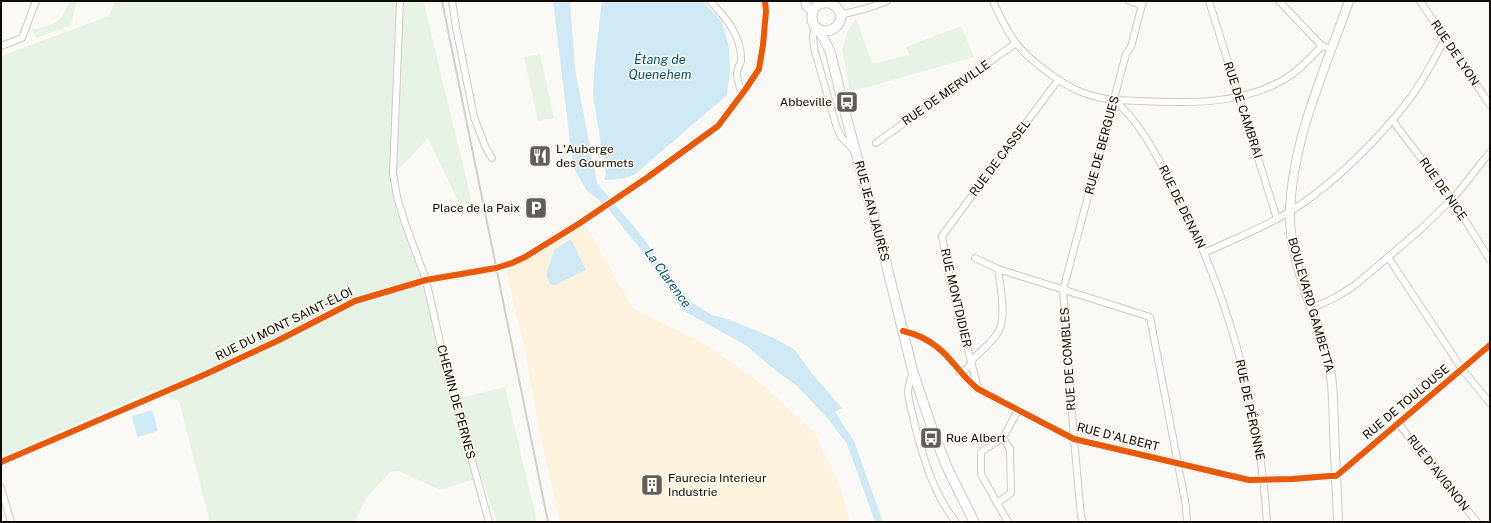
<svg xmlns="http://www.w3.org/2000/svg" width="1491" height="523" font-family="'Public Sans',sans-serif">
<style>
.built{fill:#fcf2de}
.green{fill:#e7f3e4}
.water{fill:#d0eaf5}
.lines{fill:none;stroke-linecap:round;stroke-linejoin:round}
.minor-casing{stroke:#cfcbc4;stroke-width:8}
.tertiary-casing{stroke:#cfcbc4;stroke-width:10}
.secondary-casing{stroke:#cfcbc4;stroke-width:11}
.minor{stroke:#fefefe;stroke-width:6}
.tertiary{stroke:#fefefe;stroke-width:8}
.secondary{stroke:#fefefe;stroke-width:9}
.rail{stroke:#d1d0cf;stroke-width:2}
.cycleway-casing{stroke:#fdfaf3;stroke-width:8}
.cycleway{stroke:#e8590c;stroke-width:6}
.labels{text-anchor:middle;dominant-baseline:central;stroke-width:3;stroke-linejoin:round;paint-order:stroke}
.street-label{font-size:12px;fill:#100a02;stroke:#fdfaf3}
.poi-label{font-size:12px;fill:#100a02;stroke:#fdfaf3;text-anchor:start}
.water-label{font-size:13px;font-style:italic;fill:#08546c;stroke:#fdfaf3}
</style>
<rect width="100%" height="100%" fill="#fbf9f5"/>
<!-- built -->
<path class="built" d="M580,223L585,225L594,239L632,308L706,344L763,385L814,432L841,489L850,522H560L540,434L525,350L505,266Z"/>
<!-- green -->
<g class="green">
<path d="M69,1H77L71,25L36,38L32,30C53,24 62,25 69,1Z"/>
<path d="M115,1H422L424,4L473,207L458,201L428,138L406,162L393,173L397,197L426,280L456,399L505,387L537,522H497L481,477L440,490L399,471L390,472L366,498L354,522H210L179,401L153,390L1,457V56L109,16Z"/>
<path d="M856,18L872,64L909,55L906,47L961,26L974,57L850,92L842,49L847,33Z"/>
<path d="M540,54L554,118L538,121L524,57Z"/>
</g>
<!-- water -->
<g class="water">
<path d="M553,1H570L575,69L597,183L645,240L664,269L693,303L712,315L728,319L774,338L795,350L814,376L842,408L835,412L854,441L883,522H875L847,444L829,420L797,386L776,371L747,346L682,310L647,257L605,205L587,191L573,167Z"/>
<path d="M603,1H703L722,22L729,47L730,71L727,95L634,175L622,179L605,180L604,178L606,175L593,96L594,72L601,7Z"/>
<path d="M571,239L586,270L555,285L550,284L546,274L555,249Z"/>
<path d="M152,410L158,431L137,437L132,416Z"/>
</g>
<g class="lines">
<!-- minor casing -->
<g class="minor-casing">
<g id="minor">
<path d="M400,1L393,173L397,197L405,223L426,280L449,382L455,399L489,522"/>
<path d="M452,1L456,27L474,117L485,146L492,158"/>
<path d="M710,1C726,18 742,36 741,61C740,65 737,69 737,73C737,80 740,88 742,94"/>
<path d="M993,1C999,15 1006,29 1015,42C1028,59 1061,84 1081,92C1092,96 1103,99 1114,100C1170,102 1233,109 1283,80C1298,72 1310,58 1322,46L1332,49"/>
<path d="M1129,1L1142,5"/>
<path d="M1209,1L1277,219"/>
<path d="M1279,1L1322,46"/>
<path d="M1420,1L1490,105"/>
<path d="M840,15L868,8L887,1"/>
<path d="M816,27L813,35L814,48L836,125L841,137L855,151"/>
<path d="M1,46L22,38L36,1"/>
<path d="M1114,100C1139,121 1154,151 1169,179C1226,285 1259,403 1267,522"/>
<path d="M1392,120L1452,199L1490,260"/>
<path d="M876,143L1016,43"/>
<path d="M1204,253C1232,240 1263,228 1289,212C1332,186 1381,137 1411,97C1424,79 1434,59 1445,39"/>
<path d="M1388,257L1462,369L1490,403"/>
<path d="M975,258L998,269L1150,317L1186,506L1187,522"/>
<path d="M1311,309L1336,297L1354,286L1421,229L1456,195L1490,152"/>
<path d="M903,331C916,334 926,338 937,347C952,358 961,376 978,389L1074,439L1249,480L1292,479L1330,476H1336L1341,472L1490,345"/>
<path d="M913,372C911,379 908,385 908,393C909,404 913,415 915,426C924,460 934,495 956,522"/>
<path d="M959,372C972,369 968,363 976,356C984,348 996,339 1000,328C1006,312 1000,286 998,269"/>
<path d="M978,389L951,283L942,236L1058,80"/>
<path d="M1398,423L1477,522"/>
<path d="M1,462L206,374L277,341L355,301L426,280L496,268L512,263L525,257L580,223L648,177L718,126L745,90L759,69L763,45L766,11L765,1"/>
<path d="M1,488L11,522"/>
<path d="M997,503L981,474V452L1003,438"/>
<path d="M1008,522L997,503L1011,493L1010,449L1003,438L1018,410"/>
<path d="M1083,522L1081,517L1074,439L1063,290L1126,54L1131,47L1143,1"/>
</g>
</g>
<!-- tertiary casing -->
<g class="tertiary-casing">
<g id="tertiary">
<path d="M805,1L806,6L812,11"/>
<path d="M1338,522C1337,491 1335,460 1334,428C1333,407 1334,386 1329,365C1318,314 1289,267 1290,213C1292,139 1325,70 1349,1"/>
</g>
</g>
<!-- secondary casing -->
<g class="secondary-casing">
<g id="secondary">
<path d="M828,1C831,4 835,5 838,9C848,24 826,40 814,25C808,13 816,1 829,3"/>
<path d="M819,30L830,51L847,120L883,251L913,372L935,437L947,467L974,522"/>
</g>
</g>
<!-- minor -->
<use href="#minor" class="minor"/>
<!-- tertiary -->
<use href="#tertiary" class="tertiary"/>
<!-- secondary -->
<use href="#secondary" class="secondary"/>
<!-- rail -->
<path class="rail" d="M442,1L548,522"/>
<!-- cycleway casing -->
<g class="cycleway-casing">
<g id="cycleway">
<path d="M903,331C916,334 926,338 937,347C952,358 961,376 978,389L1074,439L1249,480L1292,479L1330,476H1336L1341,472L1490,345"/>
<path d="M1,462L206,374L277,341L355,301L426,280L496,268L512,263L525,257L580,223L648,177L718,126L745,90L759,69L763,45L766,11L765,1"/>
</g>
</g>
<!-- cycleway -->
<use href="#cycleway" class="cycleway"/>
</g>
<!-- icons -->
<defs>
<g id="bus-square" transform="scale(1.15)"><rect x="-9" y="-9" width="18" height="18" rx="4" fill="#625e57" stroke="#fdfaf3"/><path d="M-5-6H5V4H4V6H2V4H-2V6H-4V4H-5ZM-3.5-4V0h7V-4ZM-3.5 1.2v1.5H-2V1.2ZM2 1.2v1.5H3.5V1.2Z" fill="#fff"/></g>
<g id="restaurant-square" transform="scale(1.15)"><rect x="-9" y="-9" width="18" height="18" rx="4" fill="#625e57" stroke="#fdfaf3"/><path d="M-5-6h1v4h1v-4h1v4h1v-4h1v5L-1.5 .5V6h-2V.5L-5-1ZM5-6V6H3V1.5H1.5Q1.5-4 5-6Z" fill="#fff"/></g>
<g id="parking-square" transform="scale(1.15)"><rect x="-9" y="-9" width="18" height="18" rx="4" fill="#625e57" stroke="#fdfaf3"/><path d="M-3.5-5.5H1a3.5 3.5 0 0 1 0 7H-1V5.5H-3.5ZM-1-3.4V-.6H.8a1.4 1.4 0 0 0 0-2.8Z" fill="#fff"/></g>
<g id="building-square" transform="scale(1.15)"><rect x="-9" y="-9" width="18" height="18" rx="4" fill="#625e57" stroke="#fdfaf3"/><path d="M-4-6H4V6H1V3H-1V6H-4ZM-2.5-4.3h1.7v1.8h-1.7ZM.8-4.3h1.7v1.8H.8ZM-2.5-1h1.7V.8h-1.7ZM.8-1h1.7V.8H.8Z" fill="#fff"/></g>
</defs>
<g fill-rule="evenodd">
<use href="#bus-square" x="847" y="102"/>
<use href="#restaurant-square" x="540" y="156"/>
<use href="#parking-square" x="536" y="208"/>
<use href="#bus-square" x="931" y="438"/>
<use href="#building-square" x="652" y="485"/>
</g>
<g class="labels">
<!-- street labels -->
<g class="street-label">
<text transform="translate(1455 53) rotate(56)">RUE DE LYON</text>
<text transform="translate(946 93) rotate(-35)">RUE DE MERVILLE</text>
<text transform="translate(1243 110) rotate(72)">RUE DE CAMBRAI</text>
<text transform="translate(1102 145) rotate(-75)">RUE DE BERGUES</text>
<text transform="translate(1000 158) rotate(-53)">RUE DE CASSEL</text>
<text transform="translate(1443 189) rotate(55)">RUE DE NICE</text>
<text transform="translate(1182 207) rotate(64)">RUE DE DENAIN</text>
<text transform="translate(872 211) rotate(75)">RUE JEAN JAURÈS</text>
<text transform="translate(956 298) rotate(77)">RUE MONTDIDIER</text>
<text transform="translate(1311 305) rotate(74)">BOULEVARD GAMBETTA</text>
<text transform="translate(284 324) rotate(-26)">RUE DU MONT SAINT-ÉLOI</text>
<text transform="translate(1068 359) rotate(-94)">RUE DE COMBLES</text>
<text transform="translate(456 402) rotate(75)">CHEMIN DE PERNES</text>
<text transform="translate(1406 402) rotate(-40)">RUE DE TOULOUSE</text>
<text transform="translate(1250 410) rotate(78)">RUE DE PÉRONNE</text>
<text transform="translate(1118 437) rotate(14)">RUE D'ALBERT</text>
<text transform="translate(1438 473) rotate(52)">RUE D'AVIGNON</text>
</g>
<!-- poi labels -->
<g class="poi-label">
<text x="832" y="102" text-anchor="end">Abbeville</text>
<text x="556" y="149">L'Auberge<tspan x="556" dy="14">des Gourmets</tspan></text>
<text x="520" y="208" text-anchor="end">Place de la Paix</text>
<text x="946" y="438">Rue Albert</text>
<text x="668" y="478">Faurecia Interieur<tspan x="668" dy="14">Industrie</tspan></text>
</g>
<!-- water labels -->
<g class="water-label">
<text x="660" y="59">Étang de<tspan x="660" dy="15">Quenehem</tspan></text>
<text transform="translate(668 278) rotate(54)">La Clarence</text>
</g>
</g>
<!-- border -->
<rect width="1491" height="523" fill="none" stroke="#100a02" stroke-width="4"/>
</svg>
